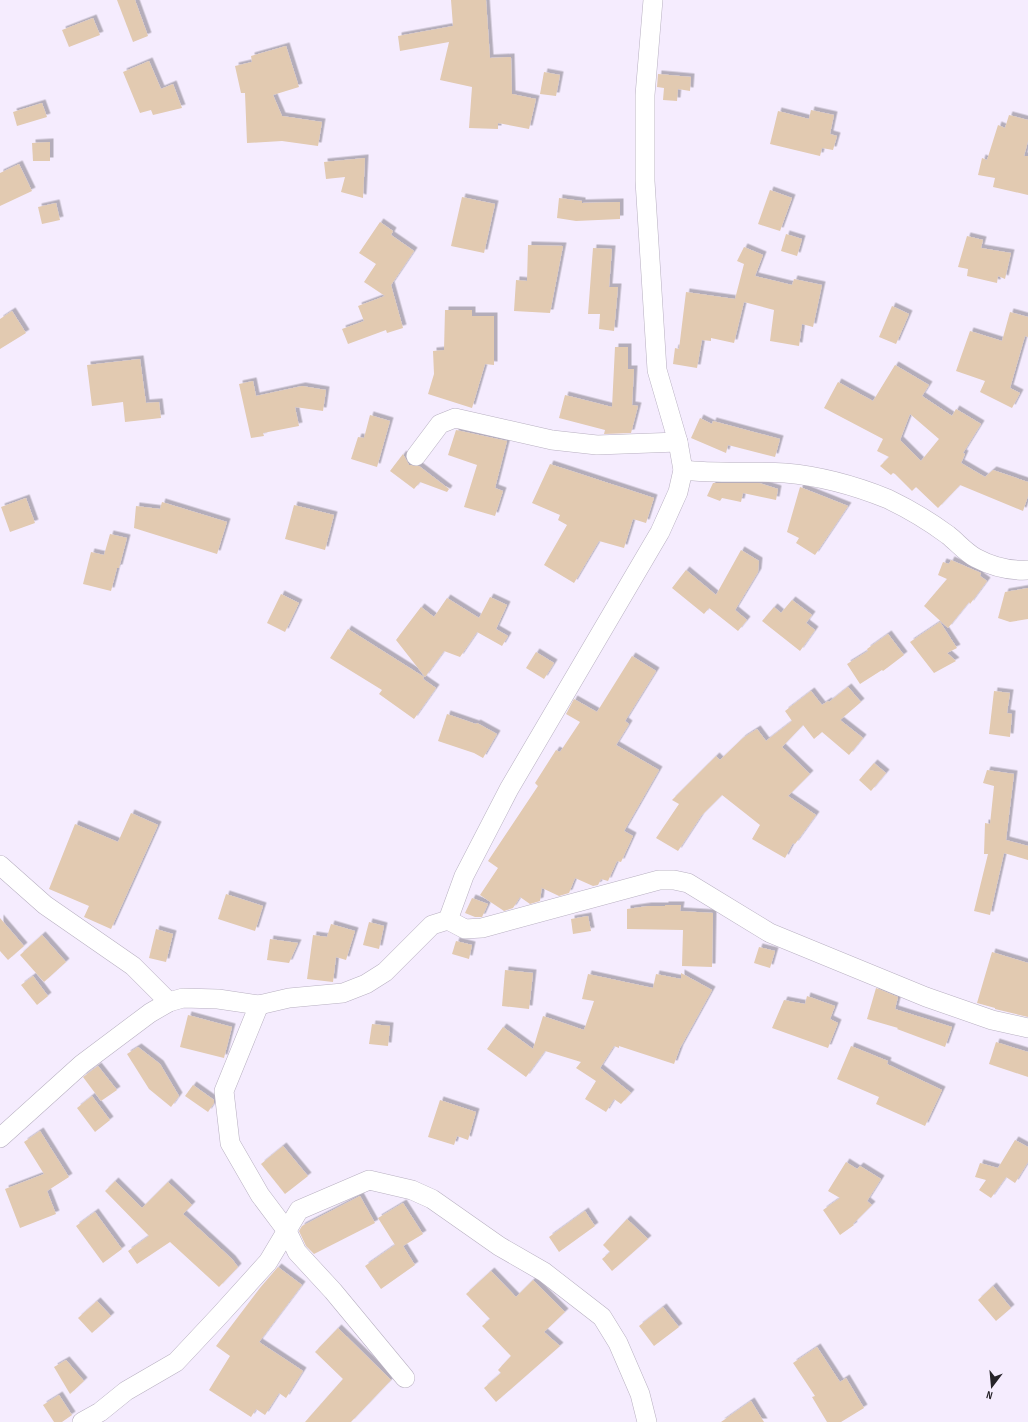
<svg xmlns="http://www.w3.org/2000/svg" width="1028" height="1422" font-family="'Sofia Sans Condensed',sans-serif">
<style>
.building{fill:#e2cab1;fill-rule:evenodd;filter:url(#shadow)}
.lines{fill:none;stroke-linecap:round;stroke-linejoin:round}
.street-casing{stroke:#b8b0c1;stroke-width:20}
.street{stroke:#fff;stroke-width:19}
</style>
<defs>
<filter id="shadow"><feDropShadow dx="3.5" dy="-3.5" stdDeviation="0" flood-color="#0004"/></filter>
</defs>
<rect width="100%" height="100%" fill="#f5ecfe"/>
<!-- building -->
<g class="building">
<path d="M117,0H135L148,36L133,42Z"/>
<path d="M451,0H486L490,58L511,57L512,94L536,99L529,129L498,123V129L469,128L472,87L440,80L449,42L400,51L398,36L453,26Z"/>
<path d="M93,18L100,35L69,47L62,30Z"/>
<path d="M286,46L299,87L273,95L282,116L322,122L318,146L282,141L247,143L245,93H241L235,66L252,62L251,56Z"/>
<path d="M149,61L161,89L173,84L182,108L153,115L151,110L140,113L123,72Z"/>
<path d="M544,72L560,75L556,96L540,94Z"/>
<path d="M658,74L691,77L690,91L678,89L677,101L663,100L664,88L657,87Z"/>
<path d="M42,103L47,117L17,126L13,112Z"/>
<path d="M811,110L834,115L830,134L837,136L833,150L822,148L820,156L770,144L778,111L809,119Z"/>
<path d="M1009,115L1028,120V141L1024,156H1028V195L993,187L995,178L978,175L982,158L987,160L998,125L1005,128Z"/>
<path d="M50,142V161H33L32,143Z"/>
<path d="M365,158L363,198L341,192L345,177L326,179L324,162Z"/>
<path d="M19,164L32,191L0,206V173Z"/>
<path d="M770,190L792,198L780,231L758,224Z"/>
<path d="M462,197L495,204L484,253L451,246Z"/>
<path d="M559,198L582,201V203L620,202V219L576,221L557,218Z"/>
<path d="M56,203L60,220L42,224L38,207Z"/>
<path d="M380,222L393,231L391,235L414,251L391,285L403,328L387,333L386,330L348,344L342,329L364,321L358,306L385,296L364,282L376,264L359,253Z"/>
<path d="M786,234L802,239L797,256L781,251Z"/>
<path d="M967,236L983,240L981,248L1011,253L1005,279L998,276L997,283L967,276L968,269L958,267Z"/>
<path d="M528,245L563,246L550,313L514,311L516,280L527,281Z"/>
<path d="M744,247L763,255L755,276L792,285L794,279L822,285L813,327L802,324L799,346L770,341L774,310L744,302L734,343L711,338V341L702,340L697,368L673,364L675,348L679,349L686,292L735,299L744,264L737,261Z"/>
<path d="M593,248L612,249L609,287H618L614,331L599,329L600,314H588Z"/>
<path d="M892,306L909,314L896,344L879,337Z"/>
<path d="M445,310H472V316H494V365L485,364L472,408L428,394L434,374L433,351L444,350Z"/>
<path d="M12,311L26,333L0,349V319Z"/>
<path d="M1010,312L1028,317V337L1025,336L1010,388L1020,393L1012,408L980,392L985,381L956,371L970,331L1002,341Z"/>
<path d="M615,347H628V369H634L632,405L638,406L631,433L604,434L605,430L559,418L565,395L612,407Z"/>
<path d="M140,359L146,403L159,402L161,418L125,422L123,402L92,406L87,365Z"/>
<path d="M895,365L929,385L922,396L952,416L956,409L981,424L963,453L965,454L961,463L985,477L993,470L1028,482V496L1023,511L960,485L938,508L916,487L912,491L895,474L893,473L891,475L880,466L889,457L877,451L883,439L824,408L838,382L873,401ZM910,414L939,439L921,461L900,440Z"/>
<path d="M253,381L256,396L302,386L326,390L323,411L295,407L299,426L263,433L264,436L251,438L239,384Z"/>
<path d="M370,415L390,421L377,467L351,459L358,437L364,438Z"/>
<path d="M700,418L712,424L713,421L780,439L775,457L728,445L726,453L691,438Z"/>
<path d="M456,430L507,441L495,488L503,491L495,516L464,507L477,465L448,455Z"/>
<path d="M403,454L409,465L419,466L449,489L447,492L420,482L414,489L390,471Z"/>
<path d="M550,464L654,498L646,523L633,519L624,548L599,541L574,583L544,565L567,525L558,520L560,515L532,503Z"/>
<path d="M713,483H759L778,489L776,500L743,493L741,502L722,498L720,501L707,496Z"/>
<path d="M800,487L848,506L815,555L796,543L799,538L787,532Z"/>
<path d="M26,498L35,523L10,532L1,507Z"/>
<path d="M162,502L227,522L217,554L134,528L136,506L160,509Z"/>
<path d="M294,505L334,515L325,550L285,539Z"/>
<path d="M110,534L127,538L119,568H117L111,591L83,584L91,552L104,555Z"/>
<path d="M741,550L759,561L758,572L735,610L747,620L738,631L709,608L704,614L672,588L686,570L716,595Z"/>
<path d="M951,560L981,573L980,576L987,581L970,604L969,602L948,628L924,606L947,579L938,575L943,562L949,564Z"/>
<path d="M1028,588V619L1010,622L998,618L1005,592Z"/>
<path d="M281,594L299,603L285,632L267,623Z"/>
<path d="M490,597L507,605L496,629L508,636L502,646L477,632L460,657L444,651L425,677L396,640L421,607L434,617L447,598L479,618Z"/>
<path d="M792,600L812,615L806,623L815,630L800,651L762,621L774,607L781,613Z"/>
<path d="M940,622L957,648L947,653L956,661L934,673L910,642Z"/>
<path d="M348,629L424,677L423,679L436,688L414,719L379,694L382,690L330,658Z"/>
<path d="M888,634L904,655L883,671L882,670L860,684L847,664L868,651L867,649Z"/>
<path d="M536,652L554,663L544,679L526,668Z"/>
<path d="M632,656L656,671L625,721L629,724L616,745L659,770L624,831L633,836L621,862L617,861L608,881L601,879L598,885L593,886L575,878L569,893L559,896L542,888V886L540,901L530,904L520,897L513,908L504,911L480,895L498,868L488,861L538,786L535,783L556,750L560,752L580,722L566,714L574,699L597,712Z"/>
<path d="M848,687L861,702L840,720L863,738L849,755L822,732L814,739L803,725L782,747L810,774L788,796L816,815L795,844L793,843L785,858L752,839L760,825L722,795L701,816L678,851L656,838L679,804L672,800L716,756L720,760L743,738L757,729L766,741L792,721L785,711L811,691L822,705L828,701L829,702Z"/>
<path d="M994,691L1010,693L1007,713L1012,714L1010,737L989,734Z"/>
<path d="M447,714L476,724L477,723L497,734L483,758L474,753L438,741Z"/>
<path d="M874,763L886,773L871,791L859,780Z"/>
<path d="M987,770L1014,774L1006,840L1028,846V860L1004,853L990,915L974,911L988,854H984L985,823L990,824L994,786L983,783Z"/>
<path d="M131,813L158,825L111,929L84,917L89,906L49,889L75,824L118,842Z"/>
<path d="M226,894L263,906L255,931L218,919Z"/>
<path d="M472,898L488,904L482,917H475L465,913Z"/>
<path d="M665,905H681L680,911L713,913L712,967L682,966L683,930L627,929V909L648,906H665Z"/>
<path d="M588,916L591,931L573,934L571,919Z"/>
<path d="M0,918L24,946L8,960L0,951Z"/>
<path d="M369,922L384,926L379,949L363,945Z"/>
<path d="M331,924L355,931L346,960L336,957L333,982L307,979L313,935L327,937Z"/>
<path d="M156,929L173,934L166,962L149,958Z"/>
<path d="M42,935L66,962L44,982L20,955Z"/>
<path d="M270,939L298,943L289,963L267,960Z"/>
<path d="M456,941L472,945L469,959L452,954Z"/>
<path d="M759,947L775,951L770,968L754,963Z"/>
<path d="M992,952L1028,963V1017L995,1009V1008L977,1003Z"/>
<path d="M505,970L533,973L529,1009L502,1006Z"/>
<path d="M681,973L712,990L680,1048L674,1064L619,1046V1048L614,1046L600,1068L631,1093L621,1104L614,1099L606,1112L585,1099L596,1081L576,1068L581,1062L545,1051L526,1077L487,1049L503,1027L533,1049L543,1016L584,1030L594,1001L582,999L588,974L653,988L656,974L681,979Z"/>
<path d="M33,976L48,996L37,1005L21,985Z"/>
<path d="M876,988L898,997L895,1009L952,1027L945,1047L897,1029L898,1028L867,1019Z"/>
<path d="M807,996L835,1006L830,1019L838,1023L828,1048L772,1028L784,1000L805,1004Z"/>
<path d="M188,1015L232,1027L224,1058L180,1047Z"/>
<path d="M372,1024L390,1026L388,1046L369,1044Z"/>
<path d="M996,1042L1028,1052V1077L989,1064Z"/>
<path d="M851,1046L888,1061L887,1064L942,1090L925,1126L876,1104L879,1097L837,1079Z"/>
<path d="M138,1047L160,1064L179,1096L171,1107L149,1089L127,1054Z"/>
<path d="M98,1066L117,1090L101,1101L83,1077Z"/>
<path d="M193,1085L214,1100V1103L208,1112L185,1096Z"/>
<path d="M92,1096L110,1120L95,1132L77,1108Z"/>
<path d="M440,1100L476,1112L468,1140L457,1136L454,1145L428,1137Z"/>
<path d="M40,1131L69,1177L47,1191L56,1214L20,1228L5,1189L44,1174L24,1142Z"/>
<path d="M1015,1140L1028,1147V1162L1015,1183L1006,1177L991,1198L979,1190L986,1180L975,1177L980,1163L998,1168Z"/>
<path d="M283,1146L308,1176L285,1194L261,1164Z"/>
<path d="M846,1162L857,1169L860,1166L881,1179L867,1201L872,1205L853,1224L854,1225L840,1235L823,1210L840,1198L828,1191Z"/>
<path d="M115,1181L142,1208L168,1182L192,1205L183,1214L232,1259L238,1267L219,1287L170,1242L137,1264L128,1251L149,1236L105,1191Z"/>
<path d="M360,1196L375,1223L314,1254L306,1246L299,1231L302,1226Z"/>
<path d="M403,1203L423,1234L403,1246L415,1265L381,1289L365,1266L395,1245L378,1218Z"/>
<path d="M585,1211L595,1226L559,1252L549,1237Z"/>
<path d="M95,1212L122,1249L103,1263L76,1226Z"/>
<path d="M627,1219L648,1239L612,1271L602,1259L610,1252L603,1245Z"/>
<path d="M278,1267L302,1285L259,1342L303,1371L286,1398L279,1393L265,1415L256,1409L251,1417L209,1390L230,1356L216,1346L260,1288Z"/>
<path d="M491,1271L516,1297L533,1280L565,1312L544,1332L560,1346L496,1402L484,1388L501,1373L498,1370L511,1356L482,1326L490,1319L466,1294Z"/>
<path d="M993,1286L1011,1308L996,1321L978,1300Z"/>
<path d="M97,1301L111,1316L92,1333L78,1318Z"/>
<path d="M663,1307L679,1327L654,1346L639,1326Z"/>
<path d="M338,1328L391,1380L351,1422H305L343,1379L315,1352Z"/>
<path d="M817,1347L840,1382L846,1378L864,1408L841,1422H827L812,1397L815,1396L793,1363Z"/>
<path d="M66,1360L84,1381L70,1394L54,1367Z"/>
<path d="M59,1395L72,1415L62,1422H54L43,1405Z"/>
<path d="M751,1401L764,1422H721Z"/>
</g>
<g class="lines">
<!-- street casing -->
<g class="street-casing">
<g id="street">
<path d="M416,456L440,424L455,418L552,440L597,445L678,442"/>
<path d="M683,470C717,474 751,471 785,473C820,476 856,486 888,499C909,509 929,521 948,535C957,542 965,552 976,558C991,566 1010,571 1028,570"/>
<path d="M0,865L45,905L133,966L169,1002"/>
<path d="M448,920L465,929L482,928L659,880H674L688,883L770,933L926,997L992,1020L1028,1028"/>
<path d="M259,1005L224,1091L230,1143L260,1195L287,1231L297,1252L333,1291L405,1378"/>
<path d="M0,1138L82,1064L150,1013L169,1002L183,998L218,999L259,1005L289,998L343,993L366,984L385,972L432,925L448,920L464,876L509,789L660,532L678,492L683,470L678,442L657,370L651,275L645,181V95L653,0"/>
<path d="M82,1422L100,1412L126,1391L176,1362L220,1315L268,1262L299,1210L369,1180L412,1190L432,1199L499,1246L544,1272L602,1317L618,1343L640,1394L647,1422"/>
</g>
</g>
<!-- street -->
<use href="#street" class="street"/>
</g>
<!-- north arrow -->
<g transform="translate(992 1386) rotate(196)" stroke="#f5ecfe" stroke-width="3" paint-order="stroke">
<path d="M0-3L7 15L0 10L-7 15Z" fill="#252228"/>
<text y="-6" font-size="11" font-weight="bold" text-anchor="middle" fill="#252228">N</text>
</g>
</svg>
